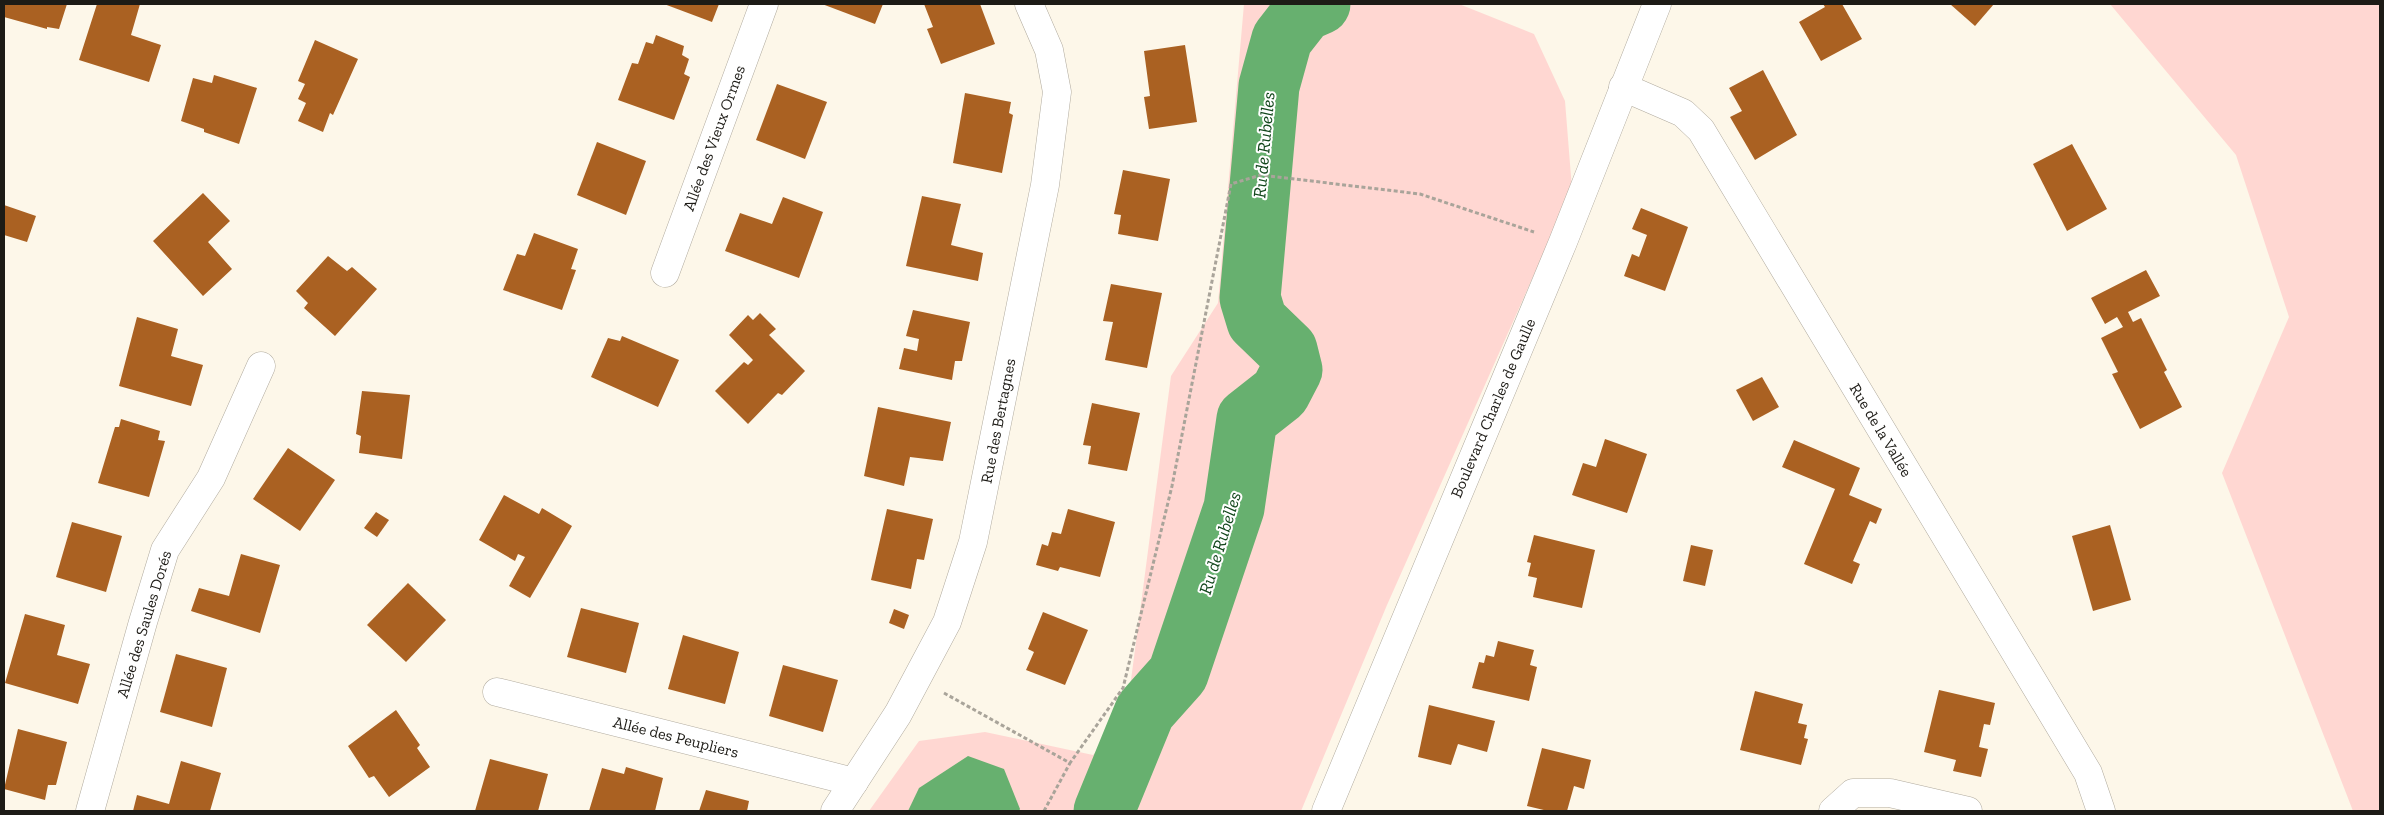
<svg xmlns="http://www.w3.org/2000/svg" width="2384" height="815" font-family="'Zilla Slab',serif">
<style>
.green{fill:#ffd7d2}
.water{fill:#67b06f}
.lines{fill:none;stroke-linecap:round;stroke-linejoin:round}
.river{stroke:#67b06f;stroke-width:61}
.building{fill:#aa6122}
.minor-casing{stroke:#b1ab9f;stroke-width:29}
.path{stroke:#a9a49a;stroke-width:3;stroke-dasharray:4 2.5;stroke-linecap:butt}
.minor{stroke:#fff;stroke-width:28}
.labels{text-anchor:middle;dominant-baseline:central;stroke-width:4;stroke-linejoin:round;paint-order:stroke}
.street-label{font-size:16px;fill:#1d1b16;stroke:#fff}
.water-label{font-size:18px;font-style:italic;fill:#12471c;stroke:#fff}
</style>
<rect width="100%" height="100%" fill="#fdf7e9"/>
<!-- green -->
<g class="green">
<path d="M1244,4H1459L1534,34L1565,101L1572,189L1387,605L1301,811H869L919,741L985,732L1093,755L1126,718L1171,376L1218,303Z"/>
<path d="M2110,4H2380V811H2353L2222,473L2289,317L2236,155Z"/>
</g>
<!-- water -->
<path class="water" d="M968,756L1004,769L1020,809L1019,811H908L919,788Z"/>
<g class="lines">
<!-- river -->
<path class="river" d="M1104,811L1145,711L1178,674L1234,508L1247,419L1280,393L1292,370L1287,350L1257,321L1250,298L1269,86L1282,39L1304,11L1320,4"/>
</g>
<!-- building -->
<g class="building">
<path d="M4,4H67L59,29L47,27V29L4,17Z"/>
<path d="M97,4H140L131,35L161,45L149,82L79,60Z"/>
<path d="M664,4H719L712,22Z"/>
<path d="M822,4H883L875,24Z"/>
<path d="M924,4H980L995,44L941,64L927,29L933,27Z"/>
<path d="M1823,4H1842L1862,39L1821,61L1799,22L1825,7Z"/>
<path d="M1950,4H1994L1975,26Z"/>
<path d="M656,35L684,46L682,55L689,59L684,74L690,77L674,120L618,100L632,63L638,64L646,42L653,44Z"/>
<path d="M315,40L358,59L333,115L330,113L323,132L298,121L306,103L298,99L305,84L298,81Z"/>
<path d="M1185,45L1197,122L1149,129L1144,97L1150,96L1144,51Z"/>
<path d="M1763,70L1797,135L1755,160L1730,117L1742,111L1729,88Z"/>
<path d="M214,75L257,88L239,144L204,132V129L181,121L193,78L212,83Z"/>
<path d="M777,84L827,102L805,159L756,140Z"/>
<path d="M965,93L1011,102L1009,113L1013,115L1002,173L953,163Z"/>
<path d="M597,142L646,161L626,215L577,195Z"/>
<path d="M2072,144L2107,209L2067,231L2033,164Z"/>
<path d="M1123,170L1170,179L1158,241L1118,234L1121,215L1114,214Z"/>
<path d="M203,193L230,221L208,242L232,269L203,296L153,241Z"/>
<path d="M922,196L961,204L951,245L983,253L978,281L906,266Z"/>
<path d="M783,197L823,212L799,278L725,251L740,213L772,224Z"/>
<path d="M4,205L36,216L27,242L4,235Z"/>
<path d="M1641,208L1688,227L1665,291L1624,276L1632,254L1639,257L1647,235L1632,229Z"/>
<path d="M534,233L578,249L571,269L576,270L562,310L503,290L517,254L525,256Z"/>
<path d="M328,256L347,271L352,267L377,289L335,336L304,308L308,303L296,291Z"/>
<path d="M2146,270L2160,296L2128,312L2133,322L2141,318L2167,370L2164,372L2182,407L2140,429L2112,374L2118,372L2101,338L2123,327L2117,317L2105,324L2091,298Z"/>
<path d="M1111,284L1162,293L1147,368L1105,360L1113,322L1103,321Z"/>
<path d="M913,310L970,322L962,361H955L952,380L899,369L904,348L917,351L919,339L906,336Z"/>
<path d="M760,313L776,329L769,335L805,371L782,395L778,393L748,424L715,391L744,362L748,365L753,360L729,335L748,315L753,320Z"/>
<path d="M137,317L178,329L171,356L203,365L191,406L119,386Z"/>
<path d="M622,336L679,360L658,407L591,377L608,338L620,341Z"/>
<path d="M1762,377L1779,407L1753,421L1736,390Z"/>
<path d="M362,391L410,395L402,459L359,453L361,436L356,434Z"/>
<path d="M1092,403L1140,413L1127,471L1088,464L1091,446L1083,445Z"/>
<path d="M878,407L951,422L943,461L910,457L904,486L864,476Z"/>
<path d="M121,419L160,431L158,440L165,441L149,497L98,483L115,427H119Z"/>
<path d="M1605,439L1647,454L1627,513L1572,495L1583,463L1596,467Z"/>
<path d="M1794,440L1860,468L1849,495L1882,509L1876,524L1870,521L1853,561L1860,564L1852,584L1804,564L1835,489L1782,467Z"/>
<path d="M288,448L335,480L300,531L253,499Z"/>
<path d="M504,495L539,514L542,508L572,526L530,598L509,586L525,557L518,554L515,561L479,540Z"/>
<path d="M887,509L933,519L924,560L917,559L911,589L871,580Z"/>
<path d="M1068,509L1115,522L1100,577L1060,567L1058,571L1036,565L1042,544L1048,546L1052,532L1061,534Z"/>
<path d="M376,512L389,520L377,537L364,528Z"/>
<path d="M72,522L122,536L106,592L56,577Z"/>
<path d="M2110,525L2131,600L2093,611L2072,536Z"/>
<path d="M1534,535L1595,550L1582,608L1533,597L1537,578L1528,576L1531,563L1527,562Z"/>
<path d="M1691,545L1713,550L1705,586L1683,581Z"/>
<path d="M241,554L280,565L260,633L191,611L199,588L229,596Z"/>
<path d="M408,583L446,620L406,662L367,625Z"/>
<path d="M581,608L639,623L626,673L567,657Z"/>
<path d="M894,609L909,615L904,629L889,623Z"/>
<path d="M1043,612L1088,630L1065,685L1026,670L1034,652L1028,649Z"/>
<path d="M25,614L65,625L57,655L90,664L78,704L5,683Z"/>
<path d="M683,635L739,652L725,704L668,689Z"/>
<path d="M1498,641L1534,650L1530,665L1537,667L1529,701L1472,688L1479,662L1484,663L1486,655L1494,657Z"/>
<path d="M176,654L227,668L212,727L160,712Z"/>
<path d="M783,665L838,680L823,732L769,716Z"/>
<path d="M1939,690L1995,703L1990,725L1984,724L1979,747L1988,749L1981,777L1953,771L1956,760L1924,752Z"/>
<path d="M1755,691L1803,704L1798,723L1807,725L1804,738L1808,739L1801,765L1740,750Z"/>
<path d="M1429,705L1495,721L1487,752L1458,744L1451,765L1418,757Z"/>
<path d="M396,710L420,745L417,748L430,767L389,797L374,776L369,778L348,746Z"/>
<path d="M18,729L67,742L56,785H48L45,800L4,789Z"/>
<path d="M1542,748L1591,760L1584,789L1574,786L1567,811H1548L1527,806Z"/>
<path d="M490,759L548,774L538,811H475Z"/>
<path d="M181,761L221,773L210,811H133L137,795L169,804Z"/>
<path d="M626,767L663,778L655,811H589L602,768L624,774Z"/>
<path d="M706,790L749,801L747,811H699Z"/>
</g>
<g class="lines">
<!-- minor casing -->
<g class="minor-casing">
<g id="minor">
<path d="M1623,87L1683,113L1701,130L2088,773L2101,811"/>
<path d="M665,273L764,4"/>
<path d="M497,692L854,782"/>
<path d="M90,811L143,622L165,550L211,478L261,366"/>
<path d="M835,811L898,714L947,622L973,542L1045,185L1057,92L1049,50L1029,4"/>
<path d="M1326,811L1563,242L1657,4"/>
<path d="M1833,811L1853,793H1890L1968,811"/>
</g>
</g>
<!-- path -->
<g class="path">
<path d="M944,693L1070,763L1123,688L1172,486L1231,184L1261,175L1420,194L1534,232"/>
<path d="M1044,811L1070,763"/>
</g>
<!-- minor -->
<use href="#minor" class="minor"/>
</g>
<g class="labels">
<!-- street labels -->
<g class="street-label">
<text transform="translate(714 138) rotate(-70)">Allée des Vieux Ormes</text>
<text transform="translate(1493 408) rotate(-67)">Boulevard Charles de Gaulle</text>
<text transform="translate(998 421) rotate(-79)">Rue des Bertagnes</text>
<text transform="translate(1881 430) rotate(59)">Rue de la Vallée</text>
<text transform="translate(144 624) rotate(-73)">Allée des Saules Dorés</text>
<text transform="translate(676 737) rotate(14)">Allée des Peupliers</text>
</g>
<!-- water labels -->
<g class="water-label">
<text transform="translate(1264 145) rotate(-85)">Ru de Rubelles</text>
<text transform="translate(1220 543) rotate(-73)">Ru de Rubelles</text>
</g>
</g>
<!-- border -->
<rect width="2384" height="815" fill="none" stroke="#1d1b16" stroke-width="10"/>
</svg>
